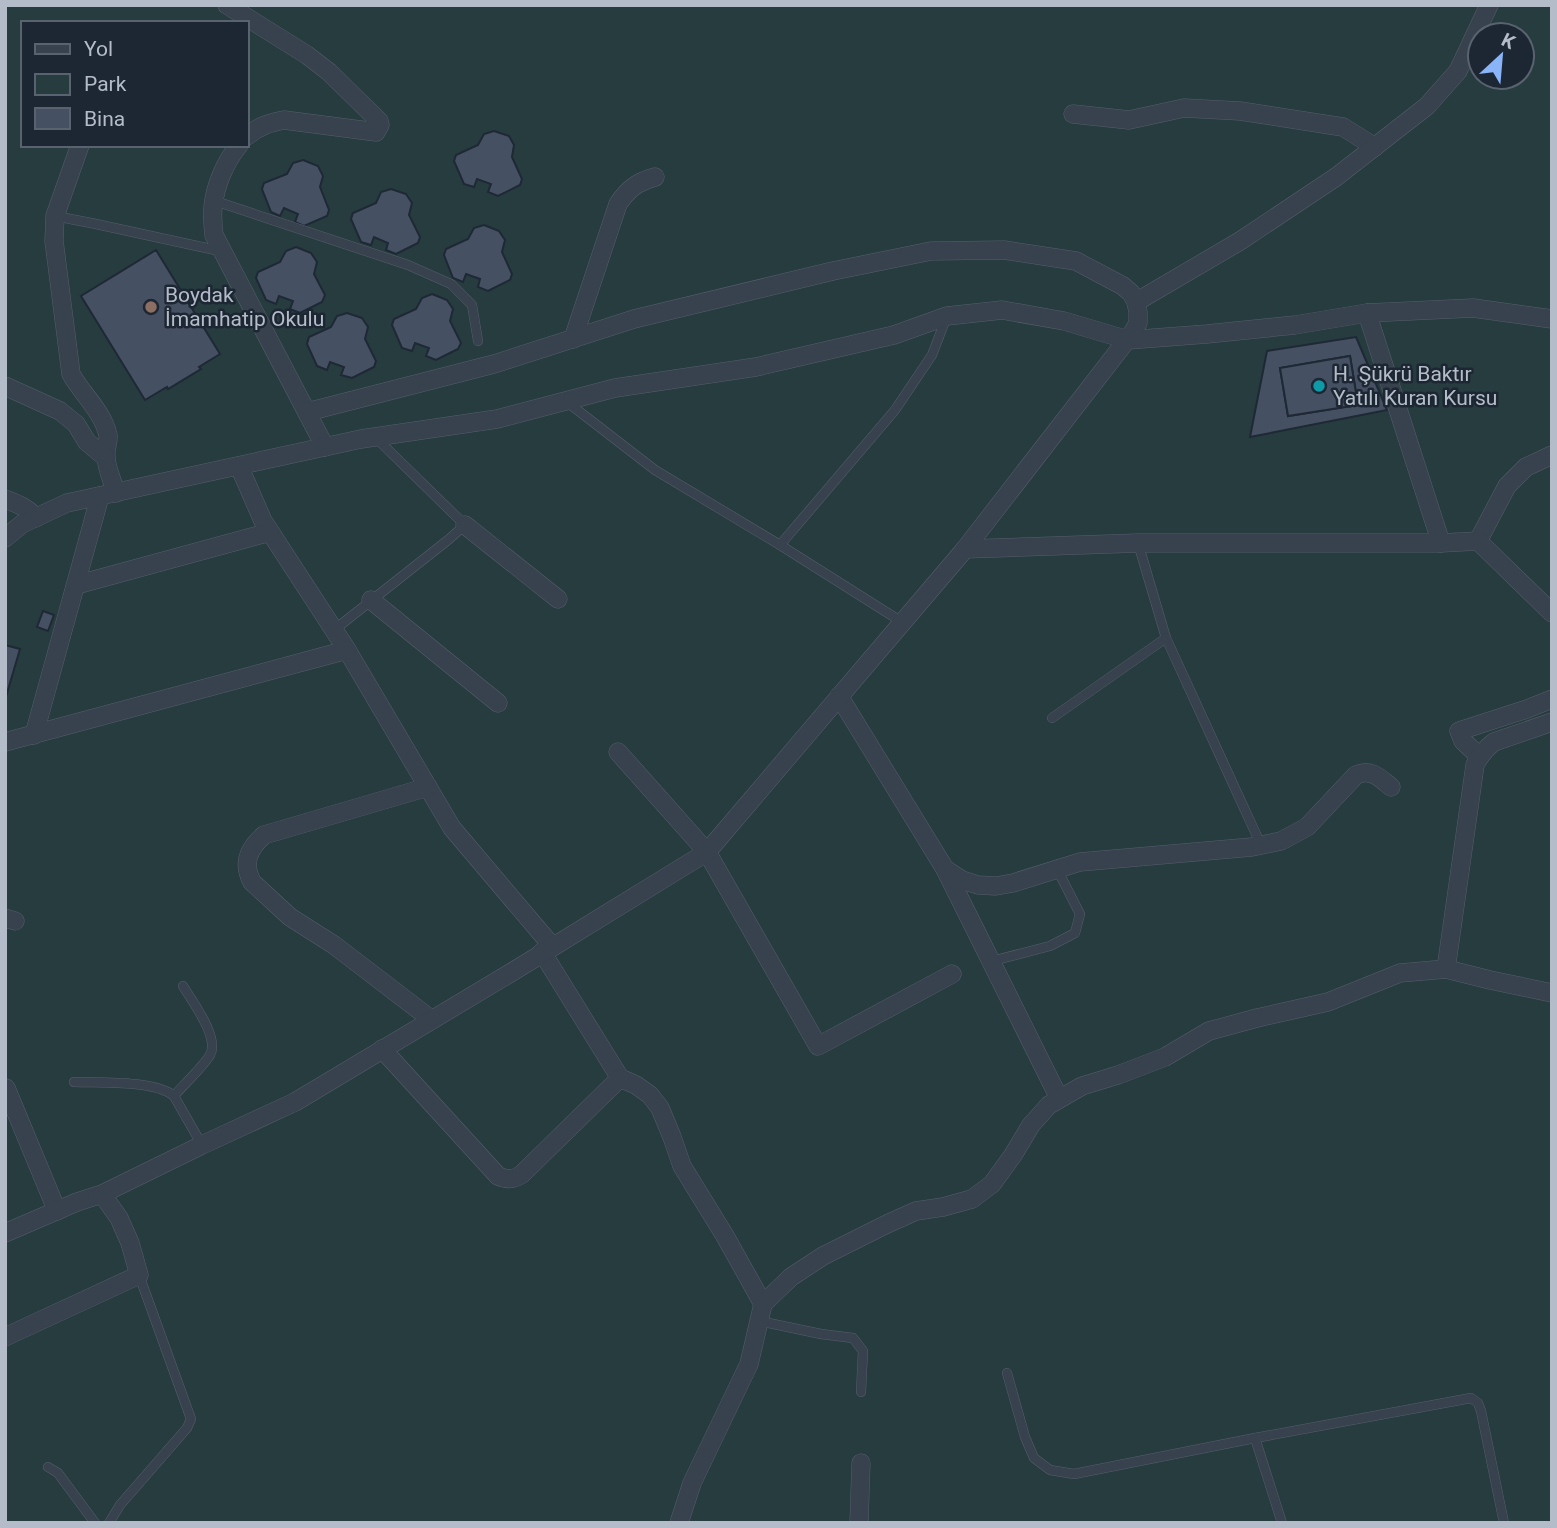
<svg xmlns="http://www.w3.org/2000/svg" width="1557" height="1528" font-family="Roboto,sans-serif">
<style>
.green{fill:#263c3f;fill-rule:evenodd}
.building{fill:#455162;stroke:#1f2835;stroke-width:2;fill-rule:evenodd}
.lines{fill:none;stroke-linecap:round;stroke-linejoin:round}
.service-casing{stroke:#565f6c;stroke-width:10}
.minor-casing{stroke:#565f6c;stroke-width:19}
.service{stroke:#38414e;stroke-width:9}
.minor{stroke:#38414e;stroke-width:18}
.education-dot{fill:#8d6e63;stroke:#1d2633;stroke-width:2.5}
.culture-dot{fill:#0f9aa8;stroke:#1d2633;stroke-width:2.5}
.labels{text-anchor:middle;dominant-baseline:central;stroke-width:5;stroke-linejoin:round;paint-order:stroke}
.poi-label{font-size:21px;fill:#b4bcc9;stroke:#1d2633;text-anchor:start}
</style>
<rect width="100%" height="100%" fill="#242f3e"/>
<!-- green -->
<path class="green" d="M5,5H1552V1523H5ZM23,23H247V145H23ZM1480,35H1522V77H1480Z"/>
<!-- building -->
<g class="building">
<path d="M494,131L509,136L514,145L512,157L522,179L520,185L498,196L488,192L491,184L477,179L474,187L464,184L454,161L456,155L478,145L484,134Z"/>
<path d="M303,160L318,166L323,176L320,187L329,210L327,216L304,226L295,222L298,214L284,208L280,216L271,212L262,189L264,183L287,174L293,163Z"/>
<path d="M391,189L406,194L412,203L409,215L420,237L418,243L396,254L386,250L388,243L374,237L371,245L361,242L351,219L353,213L376,203L381,192Z"/>
<path d="M484,225L499,231L505,240L502,252L512,274L510,280L488,291L478,287L480,279L466,274L463,282L453,278L444,255L446,249L468,239L474,228Z"/>
<path d="M296,247L311,253L317,262L314,274L325,295L322,302L300,313L290,309L293,301L279,296L276,304L266,300L256,278L258,272L280,262L286,251Z"/>
<path d="M156,250L220,354L199,367L201,369L168,389L167,387L145,400L81,296Z"/>
<path d="M432,294L447,300L453,309L450,321L461,343L458,349L436,360L426,356L429,348L415,343L412,351L402,348L392,325L394,319L416,309L422,298Z"/>
<path d="M347,313L362,318L368,327L365,339L376,361L374,367L352,378L341,375L344,367L330,362L327,370L317,366L307,344L309,337L331,327L337,316Z"/>
<path d="M1356,337L1387,410L1250,437L1267,351ZM1350,356L1358,405L1288,416L1280,368Z"/>
<path d="M1350,356L1358,405L1288,416L1280,368Z"/>
<path d="M43,611L54,615L48,631L37,627Z"/>
<path d="M5,645L20,649L5,700Z"/>
</g>
<g class="lines">
<!-- service casing -->
<g class="service-casing">
<g id="service">
<path d="M215,201L408,265L451,284L472,305L478,341"/>
<path d="M55,216L96,224L220,251"/>
<path d="M567,402L655,470L780,545L902,622"/>
<path d="M1138,543L1166,638L1261,845"/>
<path d="M780,545L895,410L932,355L947,316"/>
<path d="M334,630L448,540L465,525L376,438"/>
<path d="M1052,718L1166,638"/>
<path d="M992,961L1050,946L1075,933L1080,914L1057,869"/>
<path d="M74,1082C100,1083 154,1080 174,1096L202,1145"/>
<path d="M174,1096C184,1084 203,1067 210,1055C220,1038 192,1001 183,986"/>
<path d="M759,1321L821,1334L853,1338L863,1351L861,1392"/>
<path d="M1007,1373L1025,1437L1034,1458L1050,1470L1074,1474L1255,1438L1282,1523"/>
<path d="M1255,1438L1471,1398L1478,1403L1481,1411L1504,1523"/>
<path d="M48,1467L58,1473L95,1523"/>
<path d="M109,1523L120,1505L187,1428L191,1419L139,1275"/>
</g>
</g>
<!-- minor casing -->
<g class="minor-casing">
<g id="minor">
<path d="M227,5L307,55L329,72L379,121L380,125L376,132L284,120C269,123 259,126 247,136"/>
<path d="M1073,114L1129,120L1184,108L1240,111L1343,127L1375,147"/>
<path d="M80,145L55,216L54,241L71,374C82,394 103,412 108,435C109,442 105,449 106,456C106,468 113,482 116,493"/>
<path d="M239,145C225,162 215,186 213,207C212,216 213,226 214,235L325,447"/>
<path d="M1136,302L1240,241L1336,177L1427,106L1458,71L1489,5"/>
<path d="M1367,313L1441,543"/>
<path d="M573,339L618,204C628,189 637,182 655,177"/>
<path d="M5,386L60,411L76,424L87,442L105,457"/>
<path d="M239,466L263,521L347,650L452,828L552,946"/>
<path d="M5,499C18,504 27,507 36,518"/>
<path d="M465,525L558,599"/>
<path d="M5,538L22,524L67,503L361,439L497,419L615,388L756,367L894,335L947,316L1002,310L1064,321L1128,340L1207,334L1295,325L1367,313L1473,308L1552,319"/>
<path d="M1478,541L1507,486L1526,467L1552,455"/>
<path d="M965,549L1138,543H1441L1478,541L1552,613"/>
<path d="M76,585L270,532"/>
<path d="M371,600L498,703"/>
<path d="M839,696L945,869L962,880L978,885L996,886L1013,883L1080,862L1252,847L1281,841L1307,827L1356,775C1371,768 1380,778 1391,787"/>
<path d="M34,735L100,496"/>
<path d="M5,742L347,650"/>
<path d="M618,752L707,852L818,1046L952,974"/>
<path d="M1479,756L1463,741L1459,731L1527,709L1552,699"/>
<path d="M428,787L264,835C249,848 242,863 252,882L290,917L334,945L432,1020"/>
<path d="M945,869L1059,1098"/>
<path d="M5,918L15,921"/>
<path d="M542,952L620,1078L636,1085L650,1095L660,1108L672,1137L682,1166L725,1236L763,1304L749,1364L692,1483L679,1523"/>
<path d="M1446,969L1475,765C1480,755 1485,749 1494,742L1552,722"/>
<path d="M382,1049L498,1176C507,1180 514,1180 522,1174L620,1078"/>
<path d="M6,1088L57,1211"/>
<path d="M5,1233L77,1202L102,1194L202,1145L295,1102L512,972L707,852L965,549L1133,332L1138,323V312L1136,302L1131,293L1123,286L1076,261L1004,250L931,251L833,271L634,319L494,364L307,412"/>
<path d="M763,1304L791,1277L823,1256L887,1224L916,1211L943,1207L972,1199L992,1184L1013,1155L1031,1125L1049,1105L1082,1086L1118,1075L1165,1057L1209,1031L1257,1018L1328,1002L1400,973L1446,969L1490,980L1552,993"/>
<path d="M5,1337L139,1275L130,1243L119,1218L102,1194"/>
<path d="M859,1523L861,1463"/>
</g>
</g>
<!-- service -->
<use href="#service" class="service"/>
<!-- minor -->
<use href="#minor" class="minor"/>
</g>
<!-- markers -->
<circle class="education-dot" cx="151" cy="307" r="7"/>
<circle class="culture-dot" cx="1319" cy="386" r="7"/>
<g class="labels">
<!-- poi labels -->
<g class="poi-label">
<text x="165" y="295">Boydak<tspan x="165" dy="24">İmamhatip Okulu</tspan></text>
<text x="1333" y="374">H. Şükrü Baktır<tspan x="1333" dy="24">Yatılı Kuran Kursu</tspan></text>
</g>
</g>
<!-- border -->
<rect width="1557" height="1528" fill="none" stroke="#b4bcc9" stroke-width="14"/>
<!-- legend -->
<rect x="21" y="21" width="228" height="126" fill="#1d2633" stroke="#59626f" stroke-width="2"/>
<rect x="35" y="44" width="35" height="10" fill="#38414e" stroke="#59626f" stroke-width="2"/>
<text x="84" y="56" font-size="21" fill="#b4bcc9">Yol</text>
<rect x="35" y="74" width="35" height="21" fill="#263c3f" stroke="#59626f" stroke-width="2"/>
<text x="84" y="91" font-size="21" fill="#b4bcc9">Park</text>
<rect x="35" y="108" width="35" height="21" fill="#455162" stroke="#59626f" stroke-width="2"/>
<text x="84" y="126" font-size="21" fill="#b4bcc9">Bina</text>
<!-- north arrow -->
<g transform="translate(1501 56) rotate(26)"><circle r="33" fill="#1d2633" stroke="#59626f" stroke-width="2"/>
<path d="M0-5L12 26L0 18L-12 26Z" fill="#8ab4f8"/>
<text y="-10" font-size="19" font-weight="bold" text-anchor="middle" fill="#b4bcc9">K</text>
</g>
</svg>
